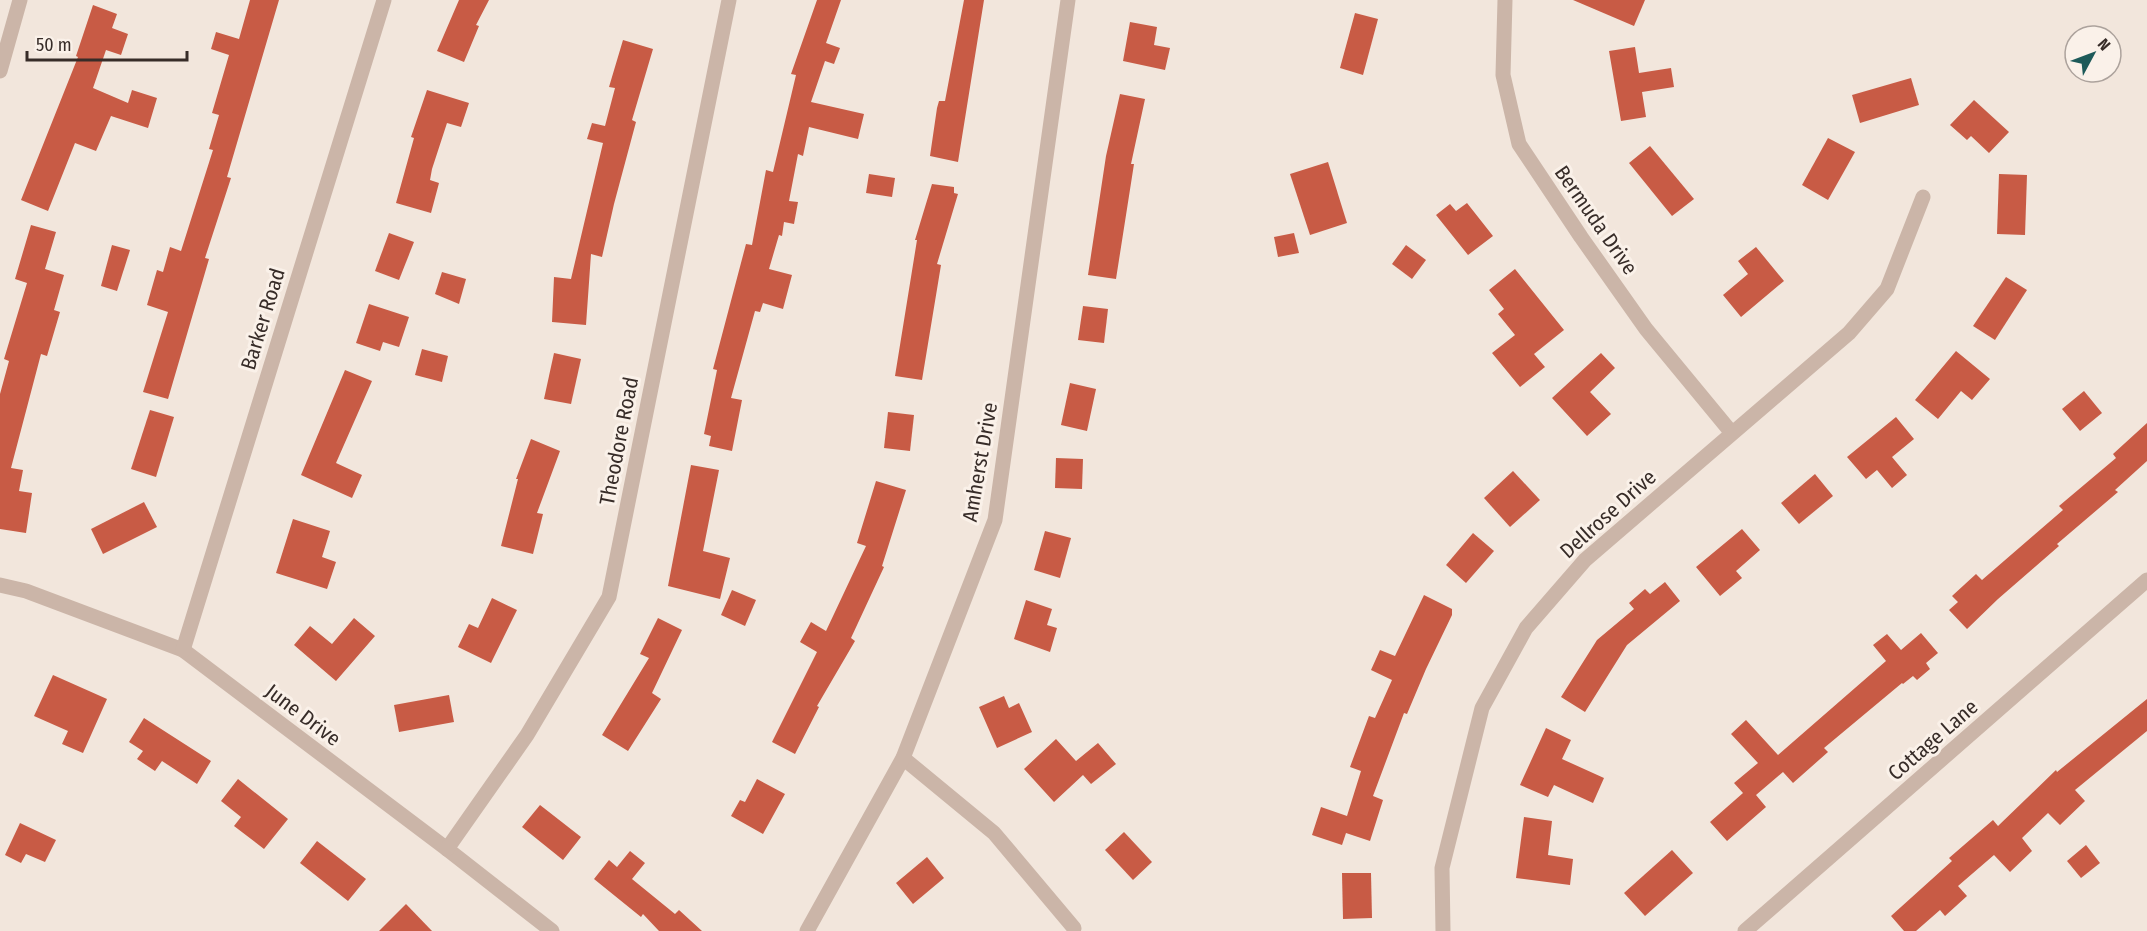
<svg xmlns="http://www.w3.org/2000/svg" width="2147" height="931" font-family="'Fira Sans Condensed',sans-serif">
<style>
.building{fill:#c85b45}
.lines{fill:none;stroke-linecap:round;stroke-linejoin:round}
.minor{stroke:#cbb5a8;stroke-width:15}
.labels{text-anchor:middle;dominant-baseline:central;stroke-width:6;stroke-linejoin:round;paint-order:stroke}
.street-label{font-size:21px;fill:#372c28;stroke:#faf1e9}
</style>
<rect width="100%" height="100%" fill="#f2e6dc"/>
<!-- building -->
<g class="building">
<path d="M250,0H279L227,177L231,178L205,258L209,259L168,399L143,392L168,312L147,305L157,270L163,272L170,247L181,251L213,150L209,149L219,115L212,113L229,55L211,49L216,32L239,39Z"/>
<path d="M459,0H489L476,25L479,26L464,62L437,51Z"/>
<path d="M817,0H841L826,43L840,48L834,64L825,61L811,102L864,114L858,139L809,127L803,156L798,154L789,201L798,202L794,224L784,222L782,236L779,235L769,269L792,275L783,309L763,303L760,312L755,311L731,398L742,400L732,451L709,446L711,436L704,434L717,370L713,369L746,244L752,245L766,170L773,172L796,75L791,74Z"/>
<path d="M964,0H984L958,162L930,156L937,108L939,101H945Z"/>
<path d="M1573,0H1645L1634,26Z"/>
<path d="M93,5L117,14L112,28L128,34L121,55L106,50L93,88L128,103L132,90L157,98L148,128L111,116L96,151L75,143L48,211L21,200L78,57L76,56Z"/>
<path d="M1355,13L1378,19L1363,75L1340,68Z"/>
<path d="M1130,22L1157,27L1154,45L1170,48L1165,70L1123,61Z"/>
<path d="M623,40L653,49L632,120L636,122L614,204L602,257L591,254L586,325L552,322L554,277L571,279L603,143L587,139L592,123L605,126L615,88L609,87Z"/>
<path d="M1635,47L1639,73L1671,68L1674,87L1642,92L1646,117L1621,121L1609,51Z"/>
<path d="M1911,78L1919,105L1860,123L1852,95Z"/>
<path d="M427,90L469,103L461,127L447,123L432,169L430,180L439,183L431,213L396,203L414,138L411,137Z"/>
<path d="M1120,94L1145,99L1131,164H1134L1116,279L1088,275L1106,156Z"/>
<path d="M1974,100L2009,132L1989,153L1971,136L1967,140L1950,125Z"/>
<path d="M1828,138L1855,152L1828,200L1802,185Z"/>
<path d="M1650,146L1694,199L1672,216L1629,163Z"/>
<path d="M1328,162L1347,223L1310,235L1290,174Z"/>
<path d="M869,174L895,178L892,197L866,193Z"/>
<path d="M1999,174L2027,175L2025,235L1997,234Z"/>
<path d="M932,184L954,187V193L958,194L937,264L941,265L922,380L895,376L917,240H915Z"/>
<path d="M1467,203L1493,236L1468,255L1436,215L1450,204L1456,211Z"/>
<path d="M31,225L56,232L45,269L64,275L54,310L60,312L47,356L41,354L11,468L23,470L19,491L32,493L26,533L0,529V394L9,361L4,359L27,283L15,279Z"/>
<path d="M389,233L414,242L399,280L375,271Z"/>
<path d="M1294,233L1299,253L1278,257L1274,237Z"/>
<path d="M112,245L130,250L117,291L101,286Z"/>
<path d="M1406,245L1426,260L1412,279L1392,264Z"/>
<path d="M1756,247L1784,281L1741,317L1723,295L1748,274L1738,261Z"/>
<path d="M1515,269L1564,330L1534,354L1545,367L1520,387L1492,353L1515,335L1498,314L1504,309L1489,290Z"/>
<path d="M442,272L466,279L459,304L435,294Z"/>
<path d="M2006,277L2027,290L1995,340L1973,326Z"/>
<path d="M369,304L409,317L399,347L383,342L380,351L356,343Z"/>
<path d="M1083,306L1108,309L1104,343L1078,340Z"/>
<path d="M422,349L448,356L442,382L415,375Z"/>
<path d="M1956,351L1990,379L1972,400L1961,391L1938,419L1915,400Z"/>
<path d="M554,353L581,359L571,404L544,399Z"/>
<path d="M1601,353L1615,368L1590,392L1611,414L1587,436L1552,398Z"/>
<path d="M345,370L372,381L336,463L362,475L352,498L301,475Z"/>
<path d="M1070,383L1096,389L1087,431L1061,425Z"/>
<path d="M2084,391L2102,413L2080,431L2062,409Z"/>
<path d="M150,410L174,417L156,477L131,469Z"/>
<path d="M888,412L914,415L910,451L884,448Z"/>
<path d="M1896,417L1914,439L1892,457L1907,475L1892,488L1877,470L1866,479L1847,457Z"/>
<path d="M2147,423V461L2115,490L2118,492L2057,544L2059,546L1998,599L1967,629L1949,610L1958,602L1952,596L1976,574L1982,580L2063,510L2059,506L2116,458L2113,454Z"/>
<path d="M531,439L560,451L537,513L543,514L533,554L501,546L518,479H516Z"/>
<path d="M1056,458L1083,459L1082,489L1055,488Z"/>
<path d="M691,465L719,470L703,551L730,558L720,599L668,586Z"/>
<path d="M1513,471L1540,500L1510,527L1484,498Z"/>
<path d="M1815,474L1833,496L1799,524L1781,503Z"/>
<path d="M876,481L906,490L882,566L884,567L851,638L855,641L817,706L819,707L795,754L772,742L817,652L800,642L811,622L826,631L866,546L857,543Z"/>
<path d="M144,502L157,527L103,554L91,529Z"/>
<path d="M293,519L330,531L322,557L336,562L327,589L276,573Z"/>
<path d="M1742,529L1760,550L1736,571L1742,578L1720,596L1696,567Z"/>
<path d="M1045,531L1071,538L1060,578L1034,570Z"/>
<path d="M1473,533L1494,551L1466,583L1446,565Z"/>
<path d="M1665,582L1680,601L1627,645L1585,712L1561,697L1597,640L1634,609L1629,603L1645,589L1650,594Z"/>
<path d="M732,590L756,600L745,626L721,615Z"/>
<path d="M1424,595L1452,609V615L1426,669L1407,714L1404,713L1373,796L1383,800L1370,841L1346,833L1342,845L1312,835L1321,807L1347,816L1361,771L1350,767L1369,716L1375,718L1392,680L1371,670L1380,650L1395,656Z"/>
<path d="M492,598L517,610L491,663L458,647L469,624L478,628Z"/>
<path d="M1026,600L1052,609L1047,625L1057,628L1050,652L1014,639Z"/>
<path d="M354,618L375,636L336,681L294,645L310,626L332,644Z"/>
<path d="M658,618L682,630L652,693L661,699L628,751L602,735L649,658L640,654Z"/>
<path d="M1921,633L1938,653L1926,663L1930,669L1917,680L1913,676L1903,684L1902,683L1824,748L1828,752L1793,783L1783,772L1756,795L1766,807L1727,841L1710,822L1743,793L1734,783L1758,763L1731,734L1746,720L1778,755L1886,661L1873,645L1887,634L1901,650Z"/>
<path d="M53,675L107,699L83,753L62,744L68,731L34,716Z"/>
<path d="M449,695L454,722L399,732L394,705Z"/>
<path d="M1004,696L1009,708L1019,703L1032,732L997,748L979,707Z"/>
<path d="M2147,699V731L2075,790L2085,801L2060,825L2048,813L2022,838L2032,851L2010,872L1994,855L1958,886L1967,896L1945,916L1940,910L1916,931H1904L1891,916L1952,861L1949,858L1993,820L1998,826L2056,770L2057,772Z"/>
<path d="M144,718L211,761L197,784L162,761L155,771L137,759L143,751L129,742Z"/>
<path d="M1546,728L1571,740L1562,759L1604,778L1593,803L1554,785L1548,797L1520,785Z"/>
<path d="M1056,739L1076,761L1098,743L1116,764L1091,784L1083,775L1054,802L1024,769Z"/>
<path d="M238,779L288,819L264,849L234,826L241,817L221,801Z"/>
<path d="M757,779L785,794L763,834L731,816L740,800L745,802Z"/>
<path d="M540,805L581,837L563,860L522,827Z"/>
<path d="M1524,817L1552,821L1548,855L1573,859L1570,885L1516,878Z"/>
<path d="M20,823L56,840L45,862L26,854L21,863L5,855Z"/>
<path d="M1124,832L1152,862L1133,880L1105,850Z"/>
<path d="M317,841L366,879L348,901L300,863Z"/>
<path d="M2086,845L2100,863L2081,878L2067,861Z"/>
<path d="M1672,850L1693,873L1645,916L1624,893Z"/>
<path d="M630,851L645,863L632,879L675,914L679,910L702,931H659L643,914L641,917L594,879L609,860L617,867Z"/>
<path d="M927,857L944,878L913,904L896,883Z"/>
<path d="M1342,873H1371L1372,918L1343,919Z"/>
<path d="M406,904L432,931H379Z"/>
</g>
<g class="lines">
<!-- minor -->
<g class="minor">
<path d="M1505,0L1503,75L1519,144L1581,237L1646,329L1731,432"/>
<path d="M0,71L20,0"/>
<path d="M0,585L26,591L183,650L447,849L552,931"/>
<path d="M183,650L384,0"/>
<path d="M903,758L994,833L1074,928"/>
<path d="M447,849L527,735L609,597L729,0"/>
<path d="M807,931L903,758L995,520L1068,0"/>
<path d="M1443,931L1442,868L1482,708L1526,628L1585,560L1849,333L1887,289L1923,197"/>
<path d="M1745,931L2147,580"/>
</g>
</g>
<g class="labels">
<!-- street labels -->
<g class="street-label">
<text transform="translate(1596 220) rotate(55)">Bermuda Drive</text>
<text transform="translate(263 319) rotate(-73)">Barker Road</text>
<text transform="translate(619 441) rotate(-79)">Theodore Road</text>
<text transform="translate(980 462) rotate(-80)">Amherst Drive</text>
<text transform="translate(1608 514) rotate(-42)">Dellrose Drive</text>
<text transform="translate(303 715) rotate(37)">June Drive</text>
<text transform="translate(1933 740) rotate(-41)">Cottage Lane</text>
</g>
</g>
<!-- north arrow -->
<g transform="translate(2093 54) rotate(49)"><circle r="28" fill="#faf1e9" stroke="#aca29c" stroke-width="1.5"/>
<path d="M0-4.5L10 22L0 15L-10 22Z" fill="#1d5a59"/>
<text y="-9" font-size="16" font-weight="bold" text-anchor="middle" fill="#372c28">N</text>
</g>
<!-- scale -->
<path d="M27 51v9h160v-9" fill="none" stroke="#372c28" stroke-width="3"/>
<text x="36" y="51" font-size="18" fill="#372c28" stroke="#faf1e9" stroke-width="4.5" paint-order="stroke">50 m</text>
</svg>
